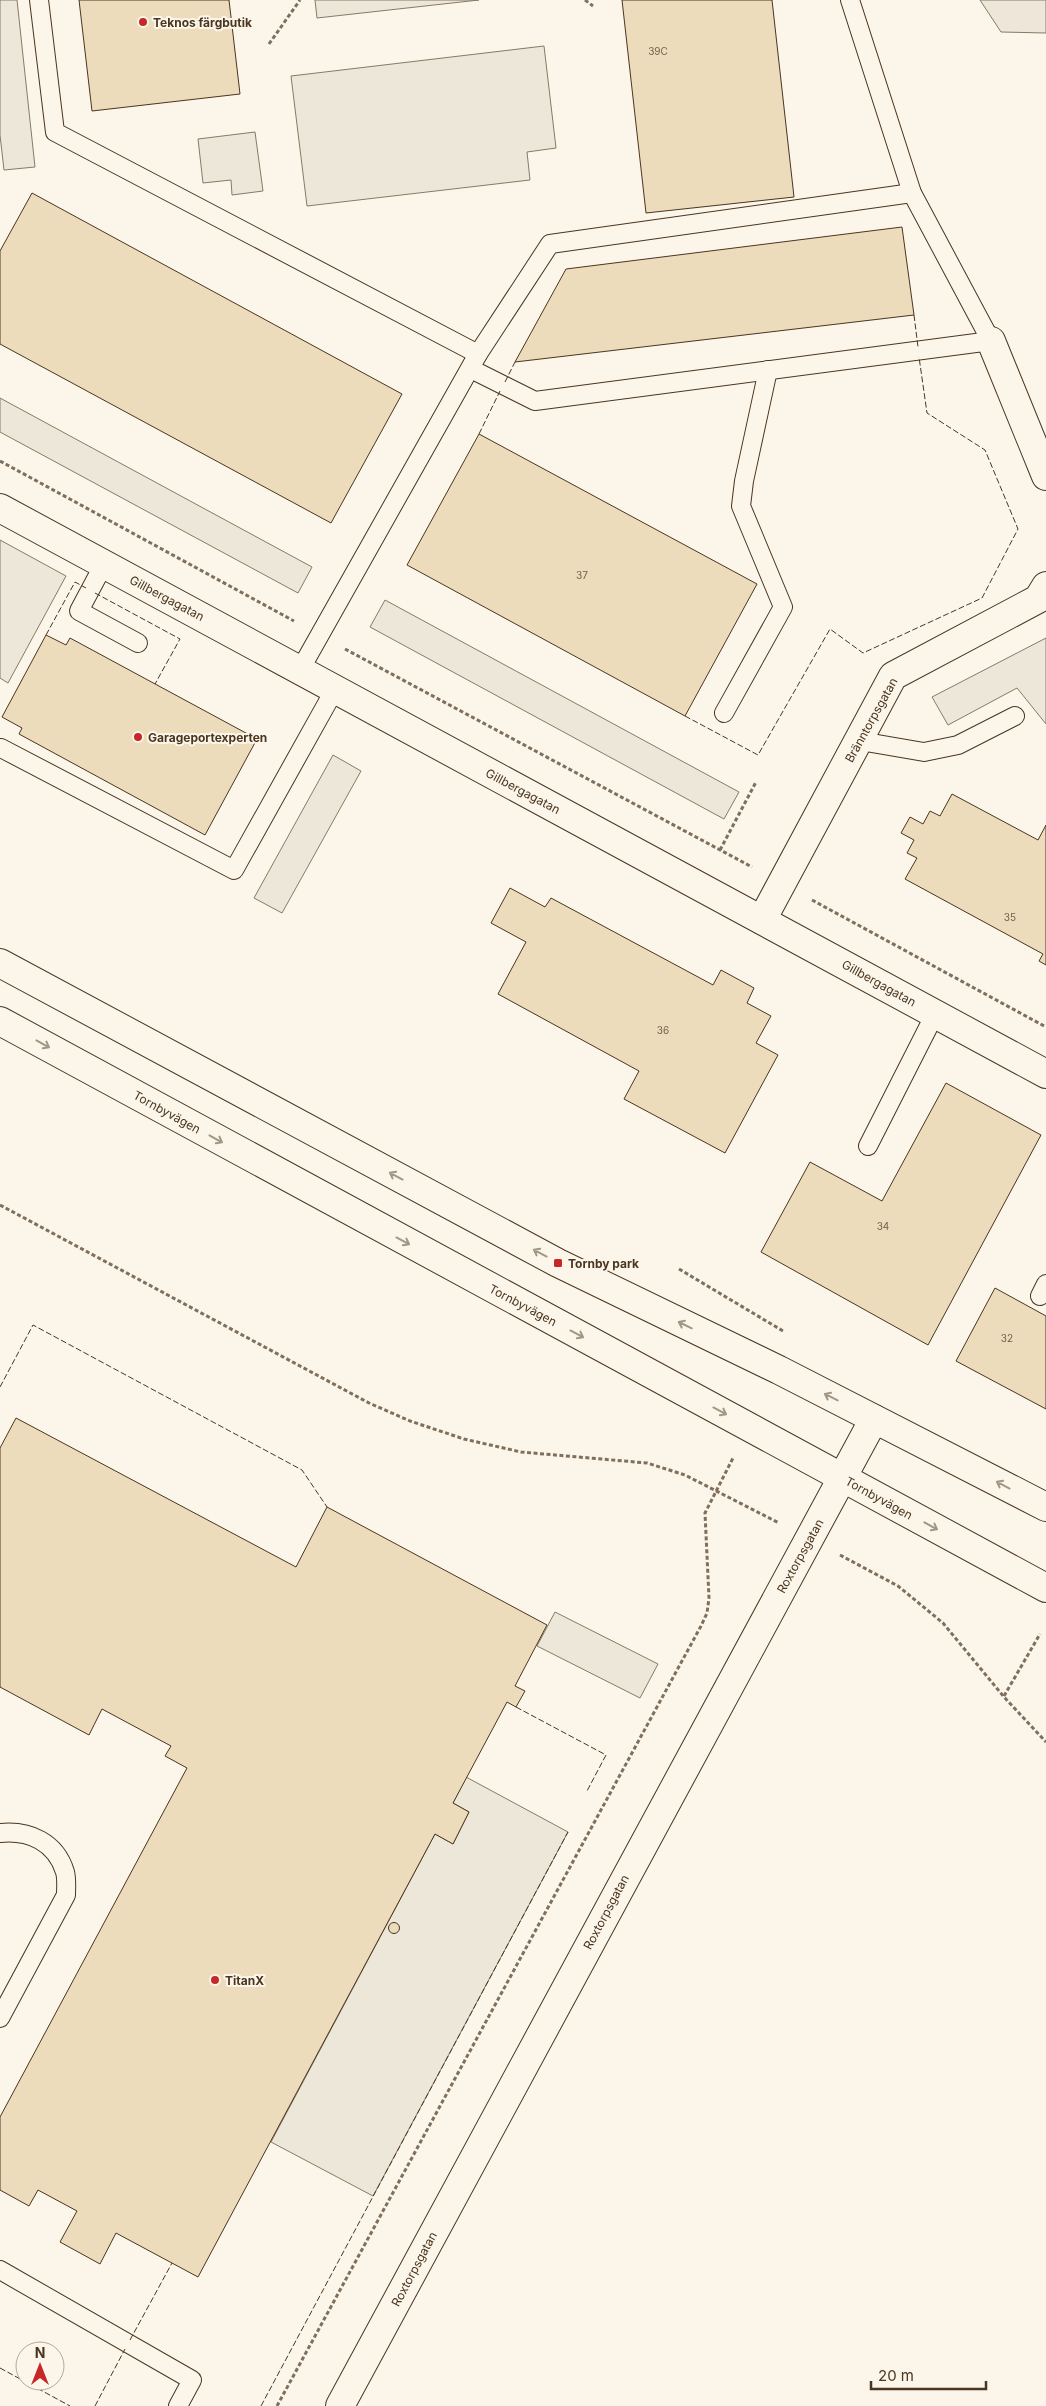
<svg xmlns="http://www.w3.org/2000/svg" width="1046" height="2406" font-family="Inter,sans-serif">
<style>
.green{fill:#ede6d9;stroke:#887966}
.parking{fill:#ede7d9;stroke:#887966}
.building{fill:#ecdcbc;stroke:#4a3520}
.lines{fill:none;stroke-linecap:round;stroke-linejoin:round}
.lane-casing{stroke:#4a3520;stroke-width:20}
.street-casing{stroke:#4a3520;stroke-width:30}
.secondary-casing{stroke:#4a3520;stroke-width:30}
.path{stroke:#7f6f5c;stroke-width:3;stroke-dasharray:4 2.5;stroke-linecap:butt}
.lane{stroke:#fbf6e9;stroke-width:18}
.street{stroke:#fbf6e9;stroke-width:28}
.secondary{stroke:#fbf6e9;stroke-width:28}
.fence{stroke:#4a3520;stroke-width:1;stroke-dasharray:6 2.5;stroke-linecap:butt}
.oneway{stroke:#a29684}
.poi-dot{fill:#c62828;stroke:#fbf6e9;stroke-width:2}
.labels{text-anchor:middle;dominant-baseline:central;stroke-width:4;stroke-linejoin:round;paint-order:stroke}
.number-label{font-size:10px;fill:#725f47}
.poi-label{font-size:12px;font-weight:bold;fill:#4a3520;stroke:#fbf6e9;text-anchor:start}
.street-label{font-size:12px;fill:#4a3520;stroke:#fbf6e9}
</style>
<rect width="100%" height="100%" fill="#fbf6e9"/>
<!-- green -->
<path class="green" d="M980,0H1046V33L1001,32Z"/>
<!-- parking -->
<g class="parking">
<path d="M0,0H17L35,167L4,170L0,135Z"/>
<path d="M315,0H479L317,18Z"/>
<path d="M544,46L556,148L527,152L530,180L307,206L291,76Z"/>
<path d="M255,132L263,191L232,195L231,180L203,183L198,139Z"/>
<path d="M0,398L312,567L298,593L0,432Z"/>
<path d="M0,540L66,576L8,683L0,678Z"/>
<path d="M385,600L739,792L724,819L370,627Z"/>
<path d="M1046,638V724L1017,688L948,725L932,697Z"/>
<path d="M333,755L361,771L282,913L254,898Z"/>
<path d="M555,1612L658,1664L640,1698L537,1646Z"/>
<path d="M466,1777L568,1832L373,2196L271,2142L435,1834L453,1844L469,1812L453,1803Z"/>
</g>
<!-- building -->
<g class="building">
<path d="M79,0H229L240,94L92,111Z"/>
<path d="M622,0H772L794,197L646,213Z"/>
<path d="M32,193L402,394L331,523L0,344V251Z"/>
<path d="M902,227L914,315L515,362L566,269Z"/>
<path d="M479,434L757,584L685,716L407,565Z"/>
<path d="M46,635L66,645L70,638L257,739L205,835L19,734L22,728L2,717Z"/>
<path d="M952,794L1038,840L1046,825V965L1039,961L1043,954L905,879L917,858L907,853L914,840L901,833L910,817L923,824L930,811L940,816Z"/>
<path d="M510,888L545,907L551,898L713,985L721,970L754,988L747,1003L771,1016L756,1043L778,1055L725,1153L624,1099L639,1071L498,994L526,942L491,923Z"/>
<path d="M946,1083L1041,1135L928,1345L761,1252L810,1162L882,1201Z"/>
<path d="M995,1288L1046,1316V1409L956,1361Z"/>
<path d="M16,1418L296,1567L327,1507L547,1625L515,1686L525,1691L516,1707L507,1702L453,1803L469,1812L453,1844L435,1834L198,2277L116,2233L100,2264L60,2242L77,2211L38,2190L29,2206L0,2190V2117L187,1768L165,1756L171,1746L102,1709L89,1735L0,1687V1448Z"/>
<circle cx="394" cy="1928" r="5.5"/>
</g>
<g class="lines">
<!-- lane casing -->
<g class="lane-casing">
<g id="lane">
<path d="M39,0L55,132L478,354L300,670"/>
<path d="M478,354L550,244L912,193"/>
<path d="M471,369L535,401L991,341L912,193L850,0"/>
<path d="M104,564L79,611L138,643"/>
<path d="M724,713L783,607L741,506L744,481L768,370"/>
<path d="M860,741L924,752L958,745L1015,716"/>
<path d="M1,748L234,870L335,689"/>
<path d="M868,1146L935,1014"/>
<path d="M1040,1296L1046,1284"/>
<path d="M0,1833C29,1830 56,1842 65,1872C67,1879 66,1888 66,1895L0,2018"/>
<path d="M0,2270L192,2380L178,2406"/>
</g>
</g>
<!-- street casing -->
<g class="street-casing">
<g id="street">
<path d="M991,341L1046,476"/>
<path d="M0,508L1046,1074"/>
<path d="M762,920L893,676L1038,599L1046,586"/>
<path d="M340,2406L874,1419"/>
</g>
</g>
<!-- secondary casing -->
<g class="secondary-casing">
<g id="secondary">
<path d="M0,963L558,1263L779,1370L1046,1507"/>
<path d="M0,1021L1046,1588"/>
</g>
</g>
<!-- path -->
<g class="path">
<path d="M585,0L593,6"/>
<path d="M269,44L300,0"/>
<path d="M0,461L294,621"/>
<path d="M345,649L752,867"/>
<path d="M720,850L756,782"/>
<path d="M812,900L1046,1027"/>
<path d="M0,1205L369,1403L410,1421L464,1439L521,1452L647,1463L685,1475L779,1523"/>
<path d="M679,1269L783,1331"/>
<path d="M840,1555L898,1586L943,1623L1004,1697L1046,1742"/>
<path d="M1004,1696L1040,1634"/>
<path d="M277,2406L701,1626L707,1613L709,1598L705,1513L733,1458"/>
</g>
<!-- lane -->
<use href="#lane" class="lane"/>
<!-- street -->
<use href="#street" class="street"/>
<!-- secondary -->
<use href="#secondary" class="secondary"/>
<!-- fence -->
<g class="fence">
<path d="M914,315L918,347"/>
<path d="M505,382L515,362"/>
<path d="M479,434L500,391"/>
<path d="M95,593L180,639L155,684"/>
<path d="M46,635L75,582L86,588"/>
<path d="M685,716L758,755L830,629L863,653L982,598L1018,529L985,450L927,413L919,357"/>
<path d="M0,1387L33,1325L302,1470L327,1507"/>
<path d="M516,1707L606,1755L587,1791"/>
<path d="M130,2340L172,2263"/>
<path d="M0,2368L70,2406"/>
<path d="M95,2406L125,2349"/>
<path d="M261,2406L568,1832"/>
</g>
</g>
<!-- one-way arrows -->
<defs><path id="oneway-shaft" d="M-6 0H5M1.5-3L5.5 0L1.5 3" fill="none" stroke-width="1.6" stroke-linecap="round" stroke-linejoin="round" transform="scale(1.25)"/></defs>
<g class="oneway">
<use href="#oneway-shaft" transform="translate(43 1044) rotate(29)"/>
<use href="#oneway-shaft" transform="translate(216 1139) rotate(29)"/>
<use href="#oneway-shaft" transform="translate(396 1176) rotate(-152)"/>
<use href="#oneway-shaft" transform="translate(403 1241) rotate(28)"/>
<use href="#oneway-shaft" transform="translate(540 1253) rotate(-152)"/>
<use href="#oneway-shaft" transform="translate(685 1325) rotate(-154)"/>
<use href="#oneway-shaft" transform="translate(577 1334) rotate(28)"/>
<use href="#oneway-shaft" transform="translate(831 1397) rotate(-153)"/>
<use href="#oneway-shaft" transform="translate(720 1411) rotate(28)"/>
<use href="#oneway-shaft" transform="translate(1003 1485) rotate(-152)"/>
<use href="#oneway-shaft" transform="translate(931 1526) rotate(29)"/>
</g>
<!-- markers -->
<g class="poi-dot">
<circle cx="143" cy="22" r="5"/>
<circle cx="138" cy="737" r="5"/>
<rect x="553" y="1258" width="10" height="10" rx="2.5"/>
<circle cx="215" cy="1980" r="5"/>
</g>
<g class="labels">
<!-- number labels -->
<g class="number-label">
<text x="658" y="51">39C</text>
<text x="582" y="575">37</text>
<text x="1010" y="917">35</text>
<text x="663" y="1030">36</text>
<text x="883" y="1226">34</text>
<text x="1007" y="1338">32</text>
</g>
<!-- poi labels -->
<g class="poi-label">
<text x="153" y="22">Teknos färgbutik</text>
<text x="148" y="737">Garageportexperten</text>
<text x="568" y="1263">Tornby park</text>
<text x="225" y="1980">TitanX</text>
</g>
<!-- street labels -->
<g class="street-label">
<text transform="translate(167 598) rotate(28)">Gillbergagatan</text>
<text transform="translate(871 720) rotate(-61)">Bränntorpsgatan</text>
<text transform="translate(523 791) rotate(28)">Gillbergagatan</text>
<text transform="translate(879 983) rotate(29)">Gillbergagatan</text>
<text transform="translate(167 1112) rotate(29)">Tornbyvägen</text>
<text transform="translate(523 1305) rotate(28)">Tornbyvägen</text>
<text transform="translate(879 1498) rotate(29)">Tornbyvägen</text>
<text transform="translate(800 1556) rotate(-61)">Roxtorpsgatan</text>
<text transform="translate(606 1912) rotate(-62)">Roxtorpsgatan</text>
<text transform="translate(414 2269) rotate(-62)">Roxtorpsgatan</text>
</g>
</g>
<!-- north arrow -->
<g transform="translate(40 2366)"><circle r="24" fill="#fbf6e9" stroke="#b4a999"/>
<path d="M0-4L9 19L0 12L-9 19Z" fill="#c62828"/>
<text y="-8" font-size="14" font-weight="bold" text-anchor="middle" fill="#4a3520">N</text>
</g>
<!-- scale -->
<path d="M871 2381v8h115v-8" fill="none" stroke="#4a3520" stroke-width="2.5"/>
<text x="878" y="2381" font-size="15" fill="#4a3520" stroke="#fbf6e9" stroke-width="4" paint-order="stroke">20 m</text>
</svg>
